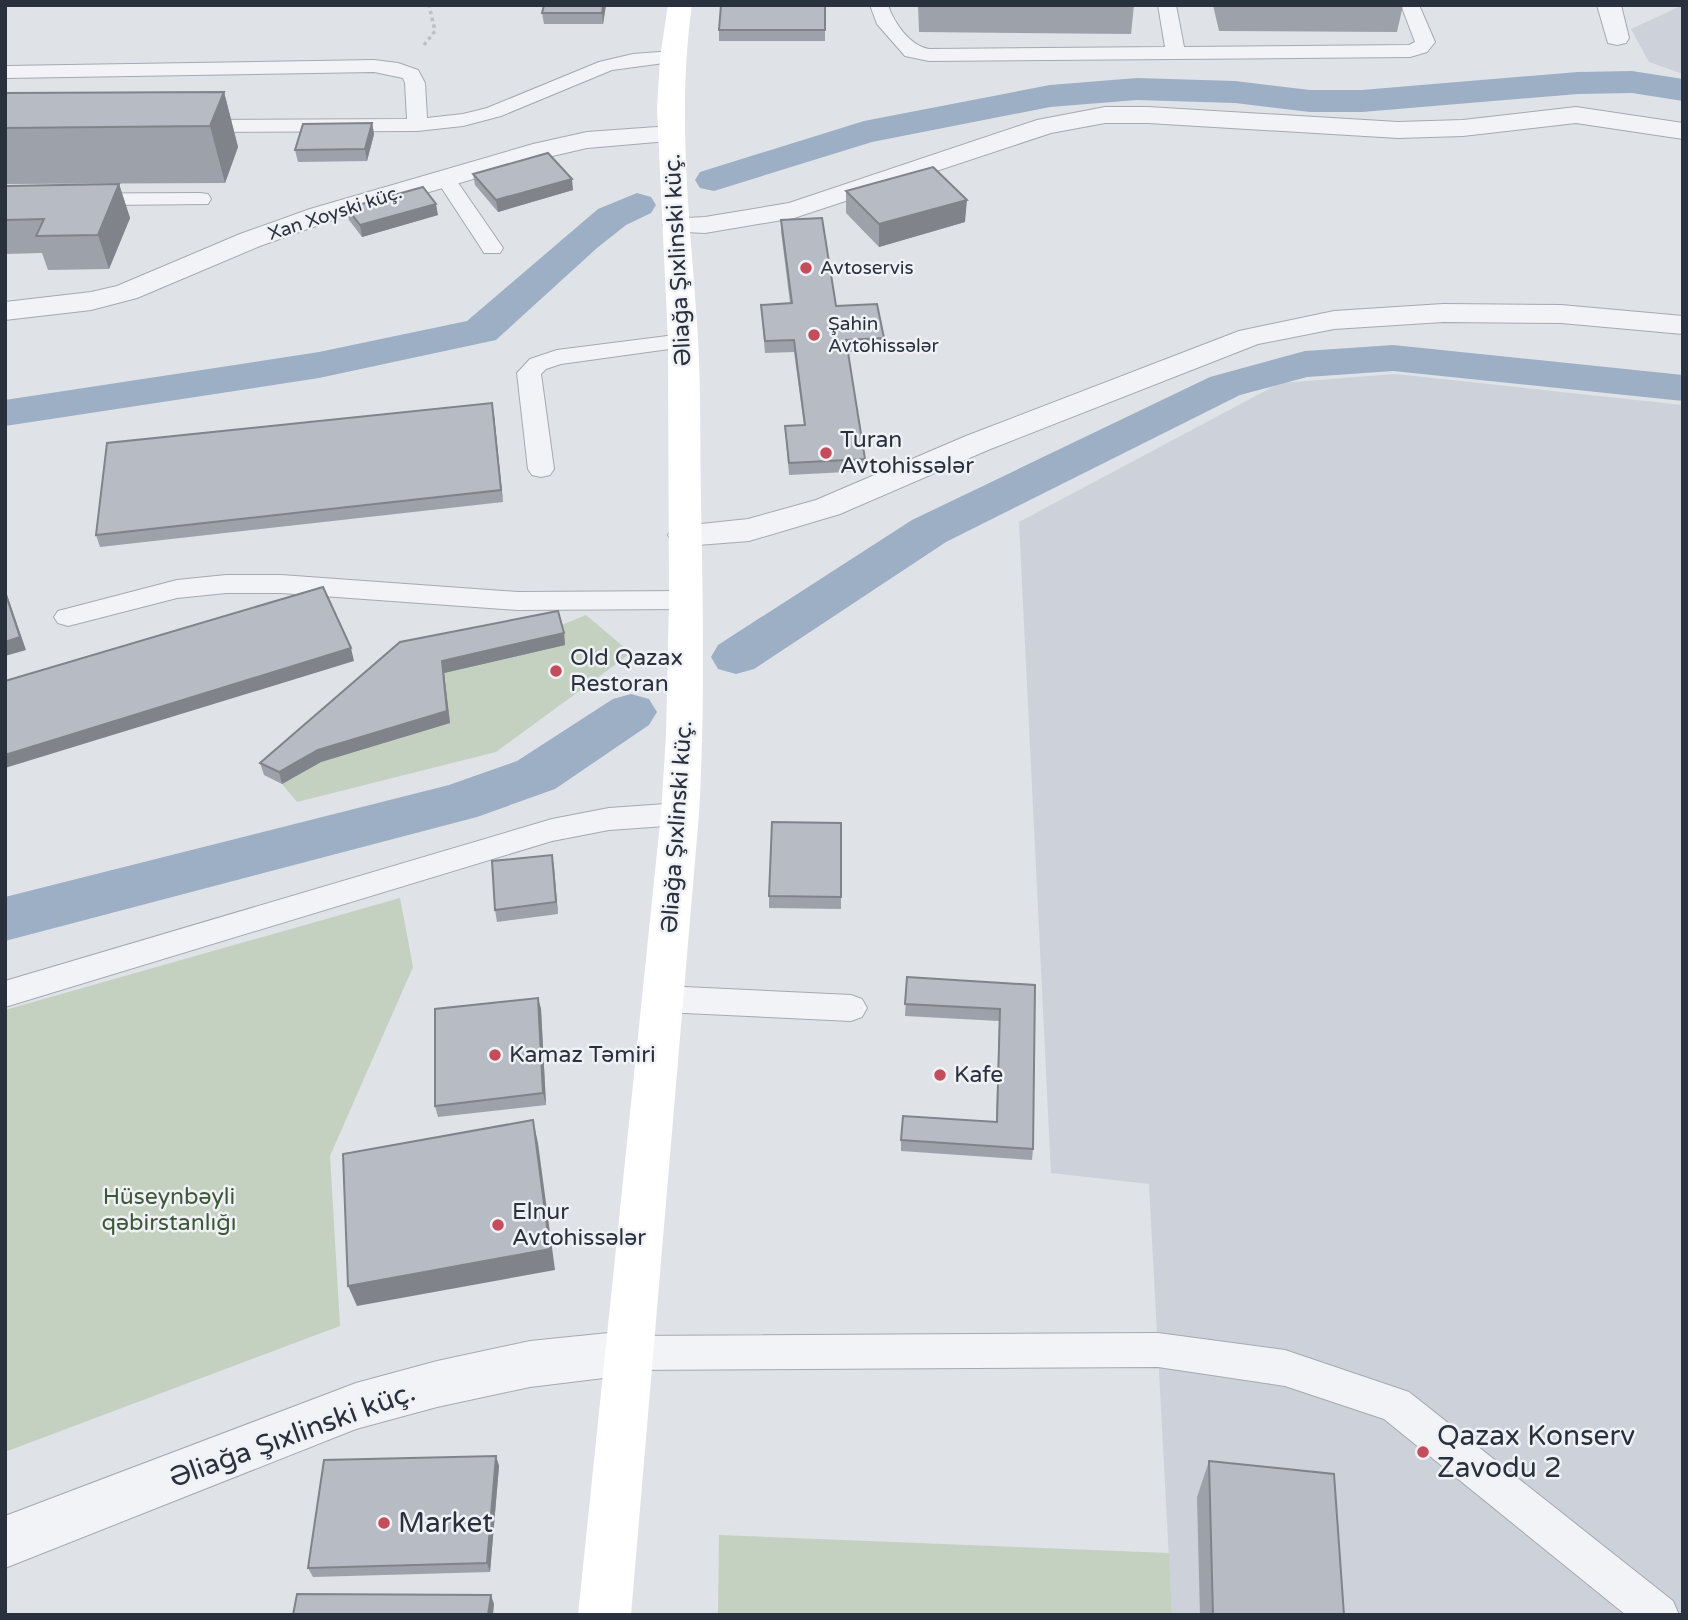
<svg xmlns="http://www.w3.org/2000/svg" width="1688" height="1620" font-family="'Varela Round',sans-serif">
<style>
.built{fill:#cdd1d9}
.green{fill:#c4d1c1}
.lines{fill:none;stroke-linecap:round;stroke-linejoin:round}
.canal{fill:#9cafc5;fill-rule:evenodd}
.service-casing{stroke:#a5a9b1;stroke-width:2}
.minor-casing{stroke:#a5a9b1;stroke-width:2}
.tertiary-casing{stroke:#a5a9b1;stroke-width:2}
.path{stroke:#bec0c6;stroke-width:3.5;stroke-dasharray:3.5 3.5;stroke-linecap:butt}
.service{fill:#f2f3f6;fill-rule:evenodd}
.minor{fill:#f2f3f6;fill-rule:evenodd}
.tertiary{fill:#f2f3f6;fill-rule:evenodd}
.secondary{fill:#fff;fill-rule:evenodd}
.wall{fill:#9da1a9}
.shaded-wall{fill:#808389}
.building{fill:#b7bbc4;stroke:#808389;stroke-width:2}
.poi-dot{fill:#c54c5b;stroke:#eff1f5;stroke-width:2.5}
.labels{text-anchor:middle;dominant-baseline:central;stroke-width:5;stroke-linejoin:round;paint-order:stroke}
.far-street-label{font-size:19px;fill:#29303e;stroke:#eff1f5}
.far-poi-label{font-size:19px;fill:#29303e;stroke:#eff1f5;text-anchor:start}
.street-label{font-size:23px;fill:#29303e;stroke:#eff1f5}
.poi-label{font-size:23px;fill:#29303e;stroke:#eff1f5;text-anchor:start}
.park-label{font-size:23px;fill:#3d5837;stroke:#eff1f5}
.near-street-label{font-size:28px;fill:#29303e;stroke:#eff1f5}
.near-poi-label{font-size:28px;fill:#29303e;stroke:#eff1f5;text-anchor:start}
</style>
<rect width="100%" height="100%" fill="#dfe2e7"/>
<!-- built -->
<g class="built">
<path d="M1683,5V74L1649,62L1631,29Z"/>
<path d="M1395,374L1683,405V1615H1172L1149,1184L1051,1173L1019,522L1280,383Z"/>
</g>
<!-- green -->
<g class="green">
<path d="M586,615L631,653L496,752L297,802L282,784L321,762L449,723L444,673Z"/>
<path d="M400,898L413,967L330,1156L340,1326L5,1452V1010Z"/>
<path d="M719,1535L1169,1553L1172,1615H718Z"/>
</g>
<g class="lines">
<!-- canal -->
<g class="canal">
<path d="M1632,71L1683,79V101L1632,93L1578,94L1362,112H1310L1235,103L1137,100L1050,107L872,142L714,191L700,188L695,180L700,172L864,121L1050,85L1137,78L1235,81L1310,90H1362L1578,72Z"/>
<path d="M637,193L651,197L656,205L651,213L626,225L597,248L496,340L319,378L5,426V400L319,352L467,321L598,209Z"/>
<path d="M1393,345L1683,375V401L1393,371L1307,377L1240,395L946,542L754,669L736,674L718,669L711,657L718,645L912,520L1210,377L1305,351Z"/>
<path d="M631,694L649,699L657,712L649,725L555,789L477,817L5,941V897L449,785L517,761L613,699Z"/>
</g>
<!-- service casing -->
<g class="service-casing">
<g id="service">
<path d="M870,5H888C894,23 910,46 929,49L1165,47L1158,5H1176L1184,47L1409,45L1415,42L1401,5H1419L1435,42L1427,52L1410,57L929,61L905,56L877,24Z"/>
<path d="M672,51L682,57L679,61L612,70L501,116L463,126L417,131L195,132L188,130L185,126L188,122L195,120L407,119L405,83L403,78L374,72L5,78L6,66L374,60L398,63L418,70L425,83L427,118L463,114L487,108L599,62L633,54Z"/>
<path d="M445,172L452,174L503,248L500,253H484L481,248L435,178L438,174Z"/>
<path d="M200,193L208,194L211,199L208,204L5,206V194Z"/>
<path d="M683,334L691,336L695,341L691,346L561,364L546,369L541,374L554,469L550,475L541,477L532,475L528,469L517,373L530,359L557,350Z"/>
<path d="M226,575H281L518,592L686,591L695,594L699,600L695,606L686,609L518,610L281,593H226L177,598L68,626L58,623L54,617L58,611L177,580Z"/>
<path d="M680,803L691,806L695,814L691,822L680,825L609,830L552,841L5,1007V981L552,819L609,808Z"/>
<path d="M663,986L851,995L862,999L867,1008L862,1017L851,1021L663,1012L652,1008L647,999L652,990Z"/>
<path d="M1158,1333L1285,1350L1409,1392L1673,1601L1679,1615H1626L1384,1419L1285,1386L1158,1367L628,1370L615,1365L609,1353L615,1341L628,1336Z"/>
</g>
</g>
<!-- minor casing -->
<g class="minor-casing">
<g id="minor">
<path d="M1597,5H1621L1629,38L1626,43L1617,45L1608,43Z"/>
<path d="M1105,107H1148L1398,122L1463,120L1576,107L1683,123V139L1576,123L1463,136L1398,138L1148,123H1105L1051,133L794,218L705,233L667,231L663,225L667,219L705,217L789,203L1037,120Z"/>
<path d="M671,126L680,128L684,134L680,140L587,148L548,157L330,221L260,246L137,298L91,310L5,320V302L91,292L117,286L240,234L310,209L533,144L587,132Z"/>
<path d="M1443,304L1561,305L1683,316V334L1561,323L1443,322L1334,329L1258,344L988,450L840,514L749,541L685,546L673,543L668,535L673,527L748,519L816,500L966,436L1239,331L1334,311Z"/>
</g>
</g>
<!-- tertiary casing -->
<g class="tertiary-casing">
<path id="tertiary" d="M628,1331L645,1337L652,1353L645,1369L628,1375L530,1387L437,1407L356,1429L5,1568V1516L356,1383L437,1361L530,1341Z"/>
</g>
<!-- path -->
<path class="path" d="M424,45L435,31L429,5"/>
<!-- service -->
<use href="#service" class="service"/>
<!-- minor -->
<use href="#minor" class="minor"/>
<!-- tertiary -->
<use href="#tertiary" class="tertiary"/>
<!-- secondary -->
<path class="secondary" d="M668,5H692C676,117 691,226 698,338C701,392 700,447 701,502C703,606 705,710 699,814L631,1615H578L661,814L666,735L669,600L668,341L657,109L660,57Z"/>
</g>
<!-- wall -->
<g class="wall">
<path d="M544,5H606L603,24H544L542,13Z"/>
<path d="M825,5V41H719V30Z"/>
<path d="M918,5H1134L1131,34L919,32Z"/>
<path d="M1213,5H1403L1397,32L1219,31Z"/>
<path d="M224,92L238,147L225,183L5,184V93Z"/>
<path d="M372,123L374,134L367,161L298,162L295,150Z"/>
<path d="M473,174L573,190L498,212L475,185Z"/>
<path d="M119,184L130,218L109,269L48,270L42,253L5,254V186Z"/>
<path d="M846,191L965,222L879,247L846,213Z"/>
<path d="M347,208L438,215L362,237L349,220Z"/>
<path d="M781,220L836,306L884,338V350L848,352L865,459V471L789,475L785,426L804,425L794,352L765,353L761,305L790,303L781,231Z"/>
<path d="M494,415L503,502L100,547L96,535Z"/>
<path d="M564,633L565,645L444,673L450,723L321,762L282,784L264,775L260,763L400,642Z"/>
<path d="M841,823V909L769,908V896Z"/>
<path d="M552,855L558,914L497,922L495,910Z"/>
<path d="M907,977L1035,985L1033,1149L1032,1160L901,1151V1140L996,1122L999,1021L905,1016Z"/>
<path d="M538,998L541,1009L546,1105L438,1117L435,1106Z"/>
<path d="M496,1456L499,1466L490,1572L313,1577L308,1568Z"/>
<path d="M1209,1461L1344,1615H1200L1197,1497Z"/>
</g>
<!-- shaded-wall -->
<g class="shaded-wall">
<path d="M603,5H606L603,24L602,13Z"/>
<path d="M224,92L238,147L225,183L210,126Z"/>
<path d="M372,123L374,134L367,161L365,149Z"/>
<path d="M572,179L573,190L498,212L496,200Z"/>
<path d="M119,184L130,218L109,269L98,235Z"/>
<path d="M967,200L965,222L879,247V224Z"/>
<path d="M436,204L438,215L362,237L360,225Z"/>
<path d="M492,403L494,415L503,502L501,490Z"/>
<path d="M5,589L26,650L5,656Z"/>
<path d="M564,633L565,645L444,673L450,723L321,762L282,784L279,772L318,750L442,661Z"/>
<path d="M351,648L354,661L5,768V755Z"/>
<path d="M552,855L554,867L558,914L556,902Z"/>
<path d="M538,998L541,1009L546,1105L543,1093Z"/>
<path d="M533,1120L538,1143L555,1270L357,1306L348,1286Z"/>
<path d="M496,1456L499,1466L490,1572L487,1563Z"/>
<path d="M491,1595L494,1604L493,1615H488Z"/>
</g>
<!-- building -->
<g class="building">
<path d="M544,5H603L602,13H542Z"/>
<path d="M721,5H825V30H719Z"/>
<path d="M224,92L210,126L5,128V93Z"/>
<path d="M372,123L365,149L295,150L303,124Z"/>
<path d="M548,153L572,179L496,200L473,174Z"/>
<path d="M933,167L967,200L879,224L846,191Z"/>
<path d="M119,184L98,235L36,236L44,219L5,220V186Z"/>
<path d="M423,187L436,204L360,225L347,208Z"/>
<path d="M822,218L836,306L877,304L884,338L846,340L865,459L789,463L785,426L805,425L794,340L765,341L761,305L792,303L781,220Z"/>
<path d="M492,403L501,490L96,535L107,443Z"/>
<path d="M323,587L351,648L5,755V681Z"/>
<path d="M5,592L20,637L5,642Z"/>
<path d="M558,611L564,633L442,661L447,711L318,750L279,772L260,763L400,642Z"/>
<path d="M772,822L841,823V897L769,896Z"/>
<path d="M552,855L556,902L495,910L492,861Z"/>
<path d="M907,977L1035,985L1033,1149L901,1140L903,1116L997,1122L1000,1009L905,1004Z"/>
<path d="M538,998L543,1093L435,1106V1009Z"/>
<path d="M533,1120L550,1249L348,1286L343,1154Z"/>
<path d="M496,1456L487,1563L308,1568L324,1460Z"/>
<path d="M1209,1461L1334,1474L1344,1615H1213Z"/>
<path d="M297,1594L491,1595L488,1615H293Z"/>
</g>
<!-- markers -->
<g class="poi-dot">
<circle cx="806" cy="268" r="7"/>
<circle cx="814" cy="335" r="7"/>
<circle cx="826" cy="453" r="7"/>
<circle cx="556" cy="671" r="7"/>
<circle cx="495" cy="1055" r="7"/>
<circle cx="940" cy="1075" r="7"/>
<circle cx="498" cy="1225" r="7"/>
<circle cx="1423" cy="1452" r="7"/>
<circle cx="384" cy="1523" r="7"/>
</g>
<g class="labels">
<!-- far-street labels -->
<g class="far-street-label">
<text transform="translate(335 213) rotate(-18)">Xan Xoyski küç.</text>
</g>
<!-- far-poi labels -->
<g class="far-poi-label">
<text x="820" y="268">Avtoservis</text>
<text x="828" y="324">Şahin<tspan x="828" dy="22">Avtohissələr</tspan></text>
</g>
<!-- street labels -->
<g class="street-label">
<text transform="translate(678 260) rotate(-93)">Əliağa Şıxlinski küç.</text>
<text transform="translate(677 827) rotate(-86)">Əliağa Şıxlinski küç.</text>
</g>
<!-- poi labels -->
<g class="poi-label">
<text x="840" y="440">Turan<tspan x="840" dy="26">Avtohissələr</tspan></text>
<text x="570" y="658">Old Qazax<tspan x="570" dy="26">Restoran</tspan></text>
<text x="509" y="1055">Kamaz Təmiri</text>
<text x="954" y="1075">Kafe</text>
<text x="512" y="1212">Elnur<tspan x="512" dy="26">Avtohissələr</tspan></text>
</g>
<!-- park labels -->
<g class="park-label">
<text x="169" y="1197">Hüseynbəyli<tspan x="169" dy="26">qəbirstanlığı</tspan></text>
</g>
<!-- near-street labels -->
<g class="near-street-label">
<text transform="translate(292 1435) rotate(-20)">Əliağa Şıxlinski küç.</text>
</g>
<!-- near-poi labels -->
<g class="near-poi-label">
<text x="1437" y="1436">Qazax Konserv<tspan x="1437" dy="32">Zavodu 2</tspan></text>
<text x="398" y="1523">Market</text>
</g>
</g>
<!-- border -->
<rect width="1688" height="1620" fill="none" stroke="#29303e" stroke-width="14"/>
</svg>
